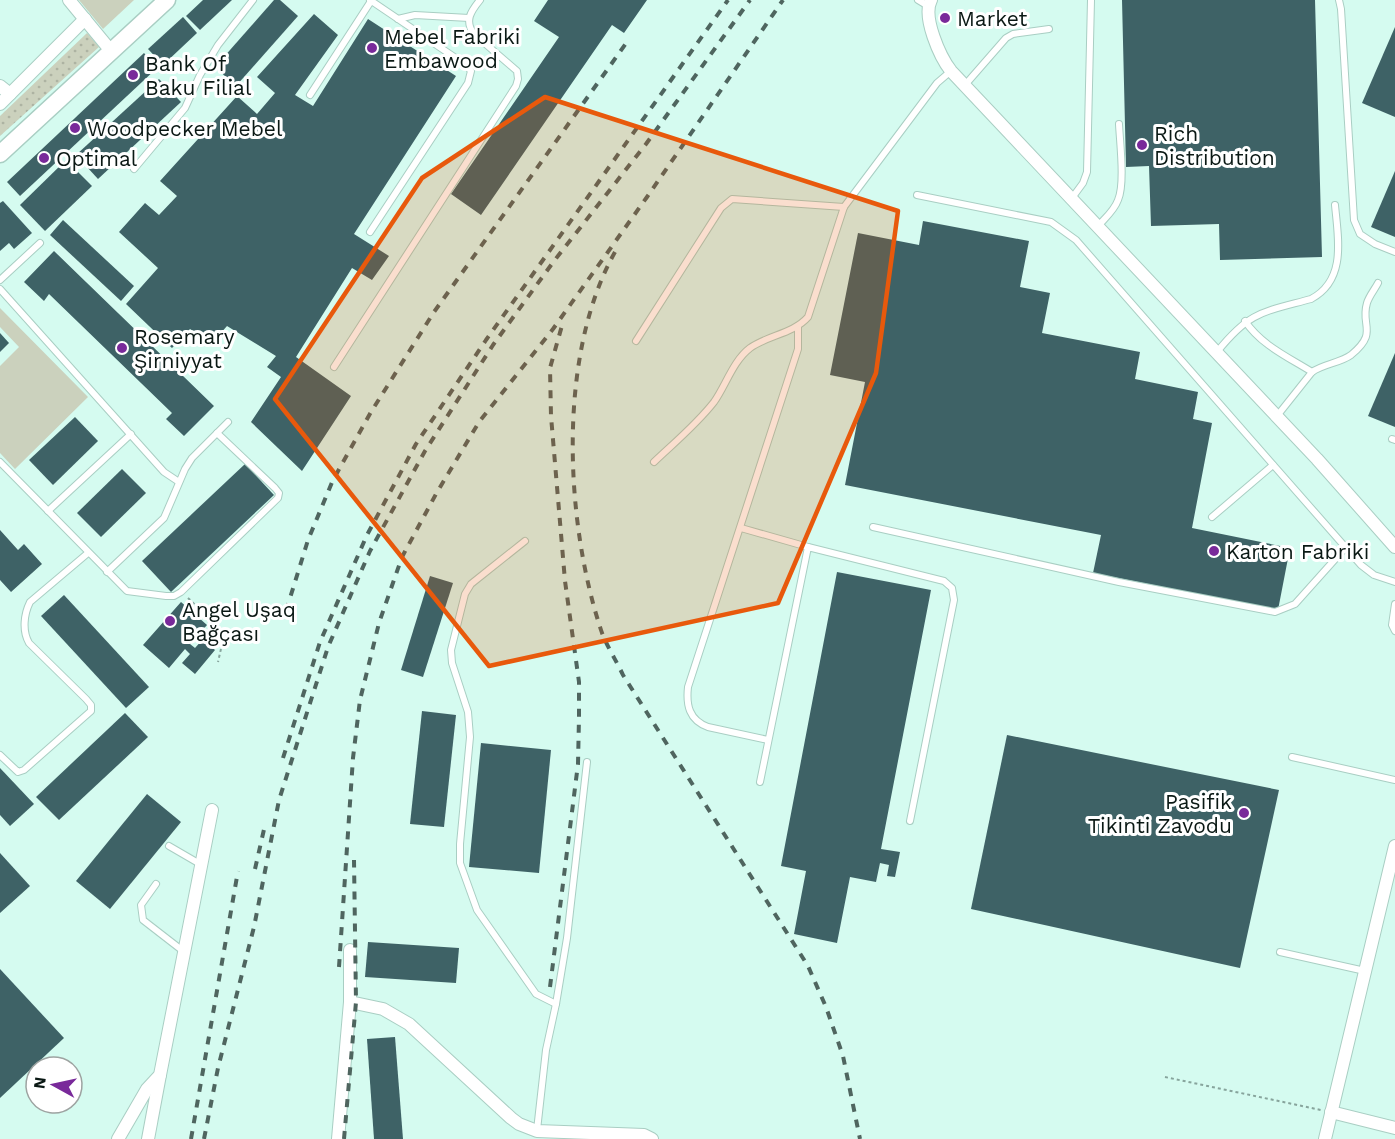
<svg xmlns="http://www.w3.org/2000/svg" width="1395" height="1139" font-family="'Work Sans',sans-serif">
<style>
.grass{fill:url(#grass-dots)}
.park{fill:#cbd1bd}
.building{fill:#3e6266}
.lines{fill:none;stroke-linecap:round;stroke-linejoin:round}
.lane-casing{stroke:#a9cec3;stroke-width:8}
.street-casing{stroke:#a9cec3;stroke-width:14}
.secondary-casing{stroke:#a9cec3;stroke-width:19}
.path{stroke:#87a49c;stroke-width:2;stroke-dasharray:3 3;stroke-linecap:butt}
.lane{stroke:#fff;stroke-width:6}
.street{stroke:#fff;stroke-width:12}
.secondary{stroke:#fff;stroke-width:16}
.rail{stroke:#4f655f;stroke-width:4;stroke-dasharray:8 8;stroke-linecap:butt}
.marked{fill:#e8590c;fill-opacity:0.2;stroke:#e8590c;stroke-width:4.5;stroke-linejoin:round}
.poi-dot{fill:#79299a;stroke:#fff;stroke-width:2}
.labels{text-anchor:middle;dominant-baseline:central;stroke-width:6;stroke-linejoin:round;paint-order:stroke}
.poi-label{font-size:21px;fill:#0a1814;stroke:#fff;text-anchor:start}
</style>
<defs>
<pattern id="grass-dots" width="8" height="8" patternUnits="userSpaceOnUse" patternTransform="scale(1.5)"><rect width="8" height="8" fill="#cbd1bd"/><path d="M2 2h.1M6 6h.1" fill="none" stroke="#adb3a2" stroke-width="1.8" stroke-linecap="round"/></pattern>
</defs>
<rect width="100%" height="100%" fill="#d5fbf0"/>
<!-- grass -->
<path class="grass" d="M87,33L99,47L0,136V116Z"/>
<!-- park -->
<g class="park">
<path d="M79,0H134L103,29Z"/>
<path d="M0,308L88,397L15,469L0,453V366L19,347L0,327Z"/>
</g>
<!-- building -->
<g class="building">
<path d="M203,0H232L200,30L186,16Z"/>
<path d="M274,0H280L298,16L236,86L215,67Z"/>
<path d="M548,0H647L624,33L612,25L481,215L451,194L559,37L534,21Z"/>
<path d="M1122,0H1315L1322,257L1220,260L1219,224L1151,226L1149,166L1126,167Z"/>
<path d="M314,14L338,35L295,95L313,106L368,19L456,76L354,234L389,256L372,280L352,268L296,357L351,396L302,471L251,422L281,377L267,367L276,356L227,326L212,343L190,329L172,348L126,304L158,268L119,232L145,203L159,215L177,196L160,181L237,96L257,114L275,93L257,77Z"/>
<path d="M183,17L197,33L163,65L148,49Z"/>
<path d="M1395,27V117L1362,103Z"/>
<path d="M144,53L157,68L20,196L7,182Z"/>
<path d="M159,79L181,102L98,179L76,155Z"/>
<path d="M66,160L92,186L45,231L20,205Z"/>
<path d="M1395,171V237L1371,227Z"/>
<path d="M3,201L32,233L14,249L9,243L0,251V203Z"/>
<path d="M63,220L134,286L121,301L50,235Z"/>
<path d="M923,221L1029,241L1020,287L1050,293L1042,333L1140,352L1135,379L1198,392L1193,419L1212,423L1192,528L1290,548L1278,610L1093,573L1101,535L845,485L865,382L830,375L858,233L919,245Z"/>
<path d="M54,251L214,406L184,436L166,419L172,413L49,294L44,301L24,282Z"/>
<path d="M0,333L9,343L0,352Z"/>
<path d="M1395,353V427L1368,416Z"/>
<path d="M75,417L98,441L53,485L29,460Z"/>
<path d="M245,464L274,495L171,592L142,561Z"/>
<path d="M122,469L146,493L101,537L77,513Z"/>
<path d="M0,530L18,550L24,544L42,564L11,592L0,580Z"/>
<path d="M837,572L931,590L881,849L900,852L895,877L887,876L889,865L880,863L876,882L850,877L837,943L794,934L806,871L781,866Z"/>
<path d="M430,576L453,583L423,677L401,670Z"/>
<path d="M64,595L149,687L126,708L41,616Z"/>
<path d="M181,602L207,625L190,644L195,648L203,639L215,650L195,674L182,663L190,654L185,649L169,668L143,645Z"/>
<path d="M422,711L456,715L444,827L410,824Z"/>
<path d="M125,713L148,737L59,820L36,797Z"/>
<path d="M1007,735L1279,790L1240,968L971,909Z"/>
<path d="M481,743L551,750L539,873L469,867Z"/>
<path d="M0,768L34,804L10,826L0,815Z"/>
<path d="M147,794L181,822L110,909L76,881Z"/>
<path d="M0,853L30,886L0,913Z"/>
<path d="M368,942L459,948L456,983L365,977Z"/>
<path d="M0,969L64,1038L0,1098Z"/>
<path d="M395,1037L403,1139H374L367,1039Z"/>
</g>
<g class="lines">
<!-- lane casing -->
<g class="lane-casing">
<g id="lane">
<path d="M370,0L466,65L471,71L468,83L370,232"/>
<path d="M918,0L928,6"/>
<path d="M1339,0L1341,9L1354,220L1360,234L1375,244L1395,252"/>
<path d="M398,19L415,15L469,18"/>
<path d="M965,85L1006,38L1013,34L1049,29"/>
<path d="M310,95L371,1"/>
<path d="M134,169L185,108L200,75L218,45L253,0"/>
<path d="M917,195L1051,222L1076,240L1361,565L1374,575L1395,582"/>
<path d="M1072,198L1083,183L1087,172L1091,0"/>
<path d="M1098,226C1105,218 1114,211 1118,200C1125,184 1120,144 1119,124"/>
<path d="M0,280L40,243"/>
<path d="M0,289L164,472L179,482"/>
<path d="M1245,321C1261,345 1288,357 1312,372"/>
<path d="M636,341L721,208L732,199L844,207"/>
<path d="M1217,352C1250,311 1263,312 1311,299C1347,280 1338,238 1335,205"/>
<path d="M334,367L516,86L518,79L517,71L474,34C464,21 471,11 480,0"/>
<path d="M1277,416L1312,372C1323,364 1340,363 1351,355C1379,332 1360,326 1367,303C1369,296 1375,289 1378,283"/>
<path d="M1392,439L1395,440"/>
<path d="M0,462L127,591L166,596H174L181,592L278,498L279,493L275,488L217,433"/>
<path d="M654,462C674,443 697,424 714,402C726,385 733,361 750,348C768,335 793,334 808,317L844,207L937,83L951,71"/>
<path d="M48,511L131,434"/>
<path d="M1212,517L1273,465"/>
<path d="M873,527L1119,582L1275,612L1295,604L1346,547"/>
<path d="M741,528L808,547"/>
<path d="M525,541L471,584L465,594L451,650L452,663L468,712L470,737L460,844V863L477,910L536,994L556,1004"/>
<path d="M107,572L164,518L185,469L192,458L228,422"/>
<path d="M1395,604L1392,625L1395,631"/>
<path d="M768,740L708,727C689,720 686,705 688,687L798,349V326"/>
<path d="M0,755L18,772L24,770L91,711V705L86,699L29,643C22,631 24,614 30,602L88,553"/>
<path d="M1292,757L1395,780"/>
<path d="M760,782L808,547L944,581L952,588L954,600L910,821"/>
<path d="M169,846L200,864"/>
<path d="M156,884L141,905L143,920L183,951"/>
<path d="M1280,952L1365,971"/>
<path d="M537,1130L546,1050L556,1004L567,938L587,762"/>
</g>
</g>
<!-- street casing -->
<g class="street-casing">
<g id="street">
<path d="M69,0L111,51"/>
<path d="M931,0C922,17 940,57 951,71L1317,459L1395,547"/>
<path d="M0,86L10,94"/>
<path d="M0,104L85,19"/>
<path d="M350,1002L383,1009L409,1024L511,1118L519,1124L537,1131L644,1135L652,1139"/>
<path d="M1331,1112L1395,1128"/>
<path d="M118,1139L147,1089L160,1075L212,810"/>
<path d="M148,1139L160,1075"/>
<path d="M338,1139L350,1002V950"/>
<path d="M1325,1139L1395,846"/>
</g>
</g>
<!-- secondary casing -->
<g class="secondary-casing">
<path id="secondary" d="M0,154L167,0"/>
</g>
<!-- path -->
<g class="path">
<path d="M188,598L223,632V640L218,662"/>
<path d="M1165,1077L1321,1110"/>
</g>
<!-- lane -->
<use href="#lane" class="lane"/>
<!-- street -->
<use href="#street" class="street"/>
<!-- secondary -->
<use href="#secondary" class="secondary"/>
<!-- rail -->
<g class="rail">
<path d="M615,252C557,355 565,521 601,630C606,645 616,660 623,675L808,966L826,1007L843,1056L860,1139"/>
<path d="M286,611L308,540L333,480L371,412L434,312L627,42"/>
<path d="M283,758L320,642L367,535L416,444L486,340L728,0"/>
<path d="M255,869L265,825"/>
<path d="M339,967L353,758L360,700L379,623L402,557L436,494L479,422L553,329L647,197L783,0"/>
<path d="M550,987L578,764L579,717V682L565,581L551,416L550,368L563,322"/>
<path d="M191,1139L238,871"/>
<path d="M204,1139L218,1068L254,927L279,800L328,647L370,551L425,451L493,345L554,261L646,144L750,0"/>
<path d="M344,1139L356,1002L354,860"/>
</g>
</g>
<!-- marked area -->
<path class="marked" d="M545,97L898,211L876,373L778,603L489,666L275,399L422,178Z"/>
<!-- markers -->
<g class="poi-dot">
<circle cx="945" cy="18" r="6"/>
<circle cx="372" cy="48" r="6"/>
<circle cx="133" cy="75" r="6"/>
<circle cx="75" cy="128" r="6"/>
<circle cx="1142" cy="145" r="6"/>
<circle cx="44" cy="158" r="6"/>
<circle cx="122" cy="348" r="6"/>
<circle cx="1214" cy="551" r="6"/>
<circle cx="170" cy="621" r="6"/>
<circle cx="1244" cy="813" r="6"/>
</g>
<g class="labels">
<!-- poi labels -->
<g class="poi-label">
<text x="957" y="18">Market</text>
<text x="384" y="36">Mebel Fabriki<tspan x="384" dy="24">Embawood</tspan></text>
<text x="145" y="63">Bank Of<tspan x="145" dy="24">Baku Filial</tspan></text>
<text x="87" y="128">Woodpecker Mebel</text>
<text x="1154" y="133">Rich<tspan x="1154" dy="24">Distribution</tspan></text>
<text x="56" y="158">Optimal</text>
<text x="134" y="336">Rosemary<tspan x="134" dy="24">Şirniyyat</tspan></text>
<text x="1226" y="551">Karton Fabriki</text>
<text x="182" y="609">Angel Uşaq<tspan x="182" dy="24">Bağçası</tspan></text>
<text x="1232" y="801" text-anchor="end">Pasifik<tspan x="1232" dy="24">Tikinti Zavodu</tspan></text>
</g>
</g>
<!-- north arrow -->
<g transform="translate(54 1085) rotate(278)"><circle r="28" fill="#ffffff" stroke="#9da3a1" stroke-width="1.5"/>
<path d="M0-4.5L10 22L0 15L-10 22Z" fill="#79299a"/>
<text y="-9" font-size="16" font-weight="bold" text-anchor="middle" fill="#0a1814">N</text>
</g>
</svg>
